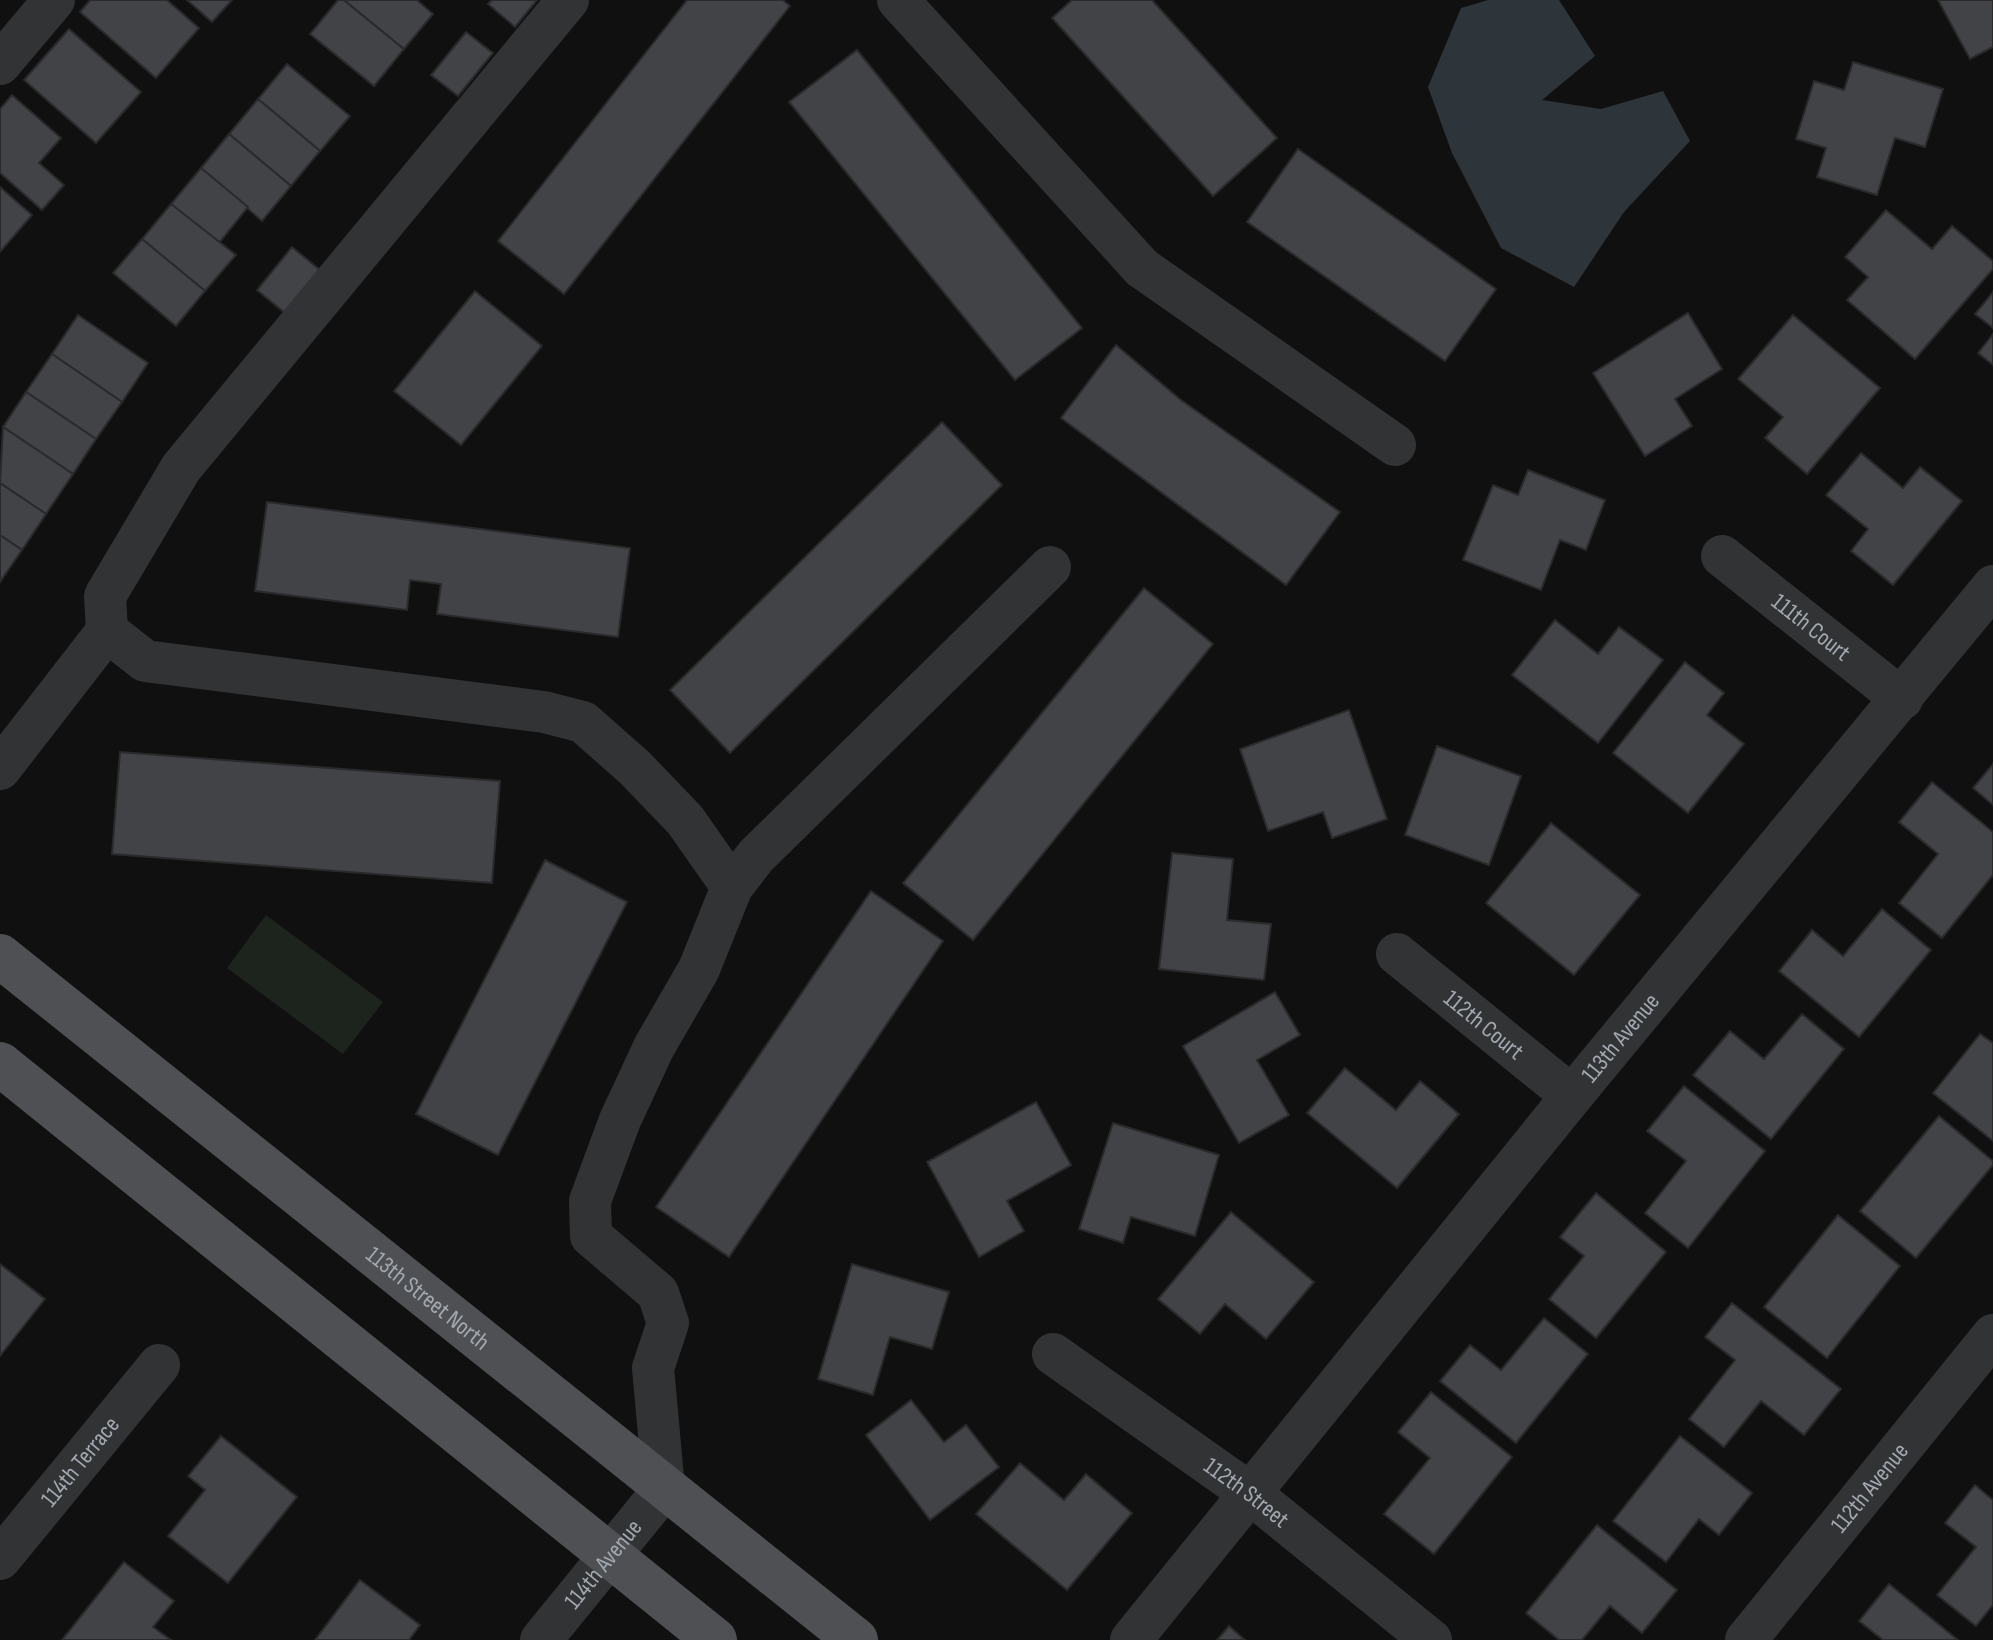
<svg xmlns="http://www.w3.org/2000/svg" width="1993" height="1640" font-family="'Sofia Sans Condensed',sans-serif">
<style>
.green{fill:#1d231d}
.water{fill:#2d353a}
.building{fill:#424346;stroke:#2a2a2d;stroke-width:2}
.lines{fill:none;stroke-linecap:round;stroke-linejoin:round}
.minor{stroke:#313335;stroke-width:42}
.major{stroke:#4e5054;stroke-width:44}
.labels{text-anchor:middle;dominant-baseline:central;stroke-width:6;stroke-linejoin:round;paint-order:stroke}
.street-label{font-size:24px;fill:#a3a9b0;stroke:#0b0b0c}
</style>
<rect width="100%" height="100%" fill="#101011"/>
<!-- green -->
<path class="green" d="M266,915L383,1002L343,1054L227,968Z"/>
<!-- water -->
<path class="water" d="M1488,0H1559L1595,56L1542,100L1601,109L1663,91L1690,141L1624,212L1574,287L1501,248L1452,153L1428,87L1461,8Z"/>
<!-- building -->
<g class="building">
<path d="M90,0H167L199,28L156,78L80,12Z"/>
<path d="M187,0H232L212,22Z"/>
<path d="M338,0H344L404,49L374,86L310,34Z"/>
<path d="M344,0H417L433,14L404,49Z"/>
<path d="M492,0H537L515,27L488,4Z"/>
<path d="M687,0H783L790,6L564,294L498,241Z"/>
<path d="M1072,0H1152L1277,138L1213,196L1052,18Z"/>
<path d="M1938,0H1993V47L1970,59Z"/>
<path d="M69,29L141,92L96,143L24,80Z"/>
<path d="M466,32L493,53L458,96L431,75Z"/>
<path d="M857,50L1082,328L1015,380L789,102Z"/>
<path d="M1853,62L1943,89L1925,147L1895,138L1877,195L1817,177L1826,148L1796,139L1814,81L1844,90Z"/>
<path d="M287,64L350,116L320,151L258,99Z"/>
<path d="M12,95L61,138L39,163L64,185L42,210L0,173V109Z"/>
<path d="M258,99L320,151L291,186L229,134Z"/>
<path d="M229,134L291,186L262,221L201,168Z"/>
<path d="M1298,149L1496,289L1445,361L1247,222Z"/>
<path d="M201,168L248,207L219,243L171,204Z"/>
<path d="M0,187L32,215L0,252Z"/>
<path d="M171,204L236,255L205,291L142,239Z"/>
<path d="M1886,210L1932,249L1952,226L1993,261V269L1915,359L1847,300L1868,277L1845,257Z"/>
<path d="M142,239L205,291L176,326L113,273Z"/>
<path d="M292,247L320,270L285,313L257,290Z"/>
<path d="M475,291L542,346L461,445L394,391Z"/>
<path d="M1993,292V328L1975,314Z"/>
<path d="M1688,313L1722,369L1675,399L1692,426L1645,456L1593,373Z"/>
<path d="M78,315L148,363L122,402L52,354Z"/>
<path d="M1793,315L1880,388L1807,474L1765,438L1783,417L1738,379Z"/>
<path d="M1993,334V365L1978,353Z"/>
<path d="M1116,345L1181,400L1340,512L1286,585L1061,418Z"/>
<path d="M52,354L122,402L96,439L26,392Z"/>
<path d="M26,392L96,439L73,474L3,427Z"/>
<path d="M942,422L1002,485L730,753L670,690Z"/>
<path d="M3,427L73,474L46,514L0,483Z"/>
<path d="M1861,453L1903,488L1920,467L1962,501L1893,585L1851,551L1868,529L1826,495Z"/>
<path d="M1528,470L1605,500L1586,550L1560,540L1541,590L1463,560L1493,485L1518,495Z"/>
<path d="M0,483L46,514L22,550L0,535Z"/>
<path d="M267,502L630,548L618,637L437,614L441,584L410,580L407,610L255,591Z"/>
<path d="M0,535L22,550L0,582Z"/>
<path d="M1144,588L1213,644L973,940L903,883Z"/>
<path d="M1555,620L1598,654L1619,627L1663,660L1598,743L1512,675Z"/>
<path d="M1685,662L1724,693L1707,715L1744,744L1688,813L1613,753Z"/>
<path d="M1349,710L1387,819L1332,838L1323,812L1268,831L1240,749Z"/>
<path d="M1437,746L1521,776L1489,865L1405,835Z"/>
<path d="M120,752L500,781L492,883L112,854Z"/>
<path d="M1993,764V805L1973,788Z"/>
<path d="M1932,782L1993,832V875L1942,938L1899,903L1938,854L1899,822Z"/>
<path d="M1551,823L1640,895L1574,975L1486,903Z"/>
<path d="M1172,853L1233,859L1227,920L1271,924L1264,980L1159,969Z"/>
<path d="M545,860L627,902L498,1155L416,1114Z"/>
<path d="M871,891L943,941L729,1257L656,1207Z"/>
<path d="M1882,909L1931,950L1859,1037L1779,971L1812,930L1843,956Z"/>
<path d="M1275,992L1300,1035L1257,1060L1289,1115L1239,1143L1183,1046Z"/>
<path d="M1802,1014L1844,1049L1771,1139L1693,1075L1730,1031L1764,1059Z"/>
<path d="M1980,1034L1993,1043V1141L1933,1093Z"/>
<path d="M1345,1068L1396,1110L1420,1081L1459,1114L1397,1188L1307,1113Z"/>
<path d="M1684,1086L1765,1151L1688,1248L1645,1213L1686,1161L1647,1131Z"/>
<path d="M1036,1102L1071,1165L1007,1201L1024,1231L979,1257L927,1162Z"/>
<path d="M1939,1116L1993,1161V1165L1916,1258L1860,1211Z"/>
<path d="M1113,1123L1219,1155L1195,1236L1131,1217L1123,1243L1079,1229Z"/>
<path d="M1596,1193L1666,1252L1596,1338L1549,1299L1584,1256L1560,1237Z"/>
<path d="M1231,1212L1314,1282L1266,1339L1225,1304L1200,1334L1158,1299Z"/>
<path d="M1838,1215L1900,1266L1827,1358L1764,1307Z"/>
<path d="M0,1264L45,1299L0,1356Z"/>
<path d="M852,1264L949,1292L932,1349L890,1337L873,1395L818,1379Z"/>
<path d="M1732,1303L1841,1389L1804,1435L1761,1401L1724,1447L1689,1419L1735,1360L1705,1337Z"/>
<path d="M1544,1318L1588,1354L1516,1443L1440,1381L1470,1345L1501,1370Z"/>
<path d="M1431,1392L1512,1457L1434,1554L1384,1514L1430,1458L1398,1432Z"/>
<path d="M911,1400L944,1442L966,1425L999,1467L930,1520L866,1435Z"/>
<path d="M221,1436L297,1497L228,1583L168,1536L205,1490L188,1476Z"/>
<path d="M1680,1436L1752,1493L1719,1535L1699,1519L1666,1562L1613,1521Z"/>
<path d="M1020,1463L1064,1500L1086,1474L1132,1513L1067,1590L976,1514Z"/>
<path d="M1975,1485L1993,1500V1605L1976,1626L1937,1595L1976,1547L1945,1523Z"/>
<path d="M1597,1525L1677,1590L1642,1633L1610,1606L1582,1640H1559L1526,1613Z"/>
<path d="M124,1562L174,1601L153,1627L171,1640H62Z"/>
<path d="M360,1580L420,1625L409,1640H315Z"/>
<path d="M1889,1584L1958,1640H1883L1859,1621Z"/>
<path d="M1229,1626L1245,1640H1217Z"/>
</g>
<g class="lines">
<!-- minor -->
<g class="minor">
<path d="M898,0L1142,268L1395,445"/>
<path d="M0,64L54,0"/>
<path id="s1" d="M1722,556L1902,699"/>
<path d="M107,631L145,661L544,712L583,722L634,767L685,820L732,887"/>
<path d="M0,769L107,631L105,596L181,468L568,0"/>
<path id="s2" d="M1397,954L1572,1096"/>
<path id="s3" d="M1053,1354L1251,1494L1431,1640"/>
<path id="s4" d="M0,1559L159,1365"/>
<path id="s5" d="M541,1640L664,1489L653,1368L668,1323L658,1293L591,1236L590,1201L620,1120L654,1047L699,969L732,887L756,856L1050,567"/>
<path id="s6" d="M1131,1640L1572,1096L1993,586"/>
<path id="s7" d="M1746,1640L1993,1335"/>
</g>
<!-- major -->
<g class="major">
<path id="s8" d="M0,956L856,1640"/>
<path d="M0,1064L715,1640"/>
</g>
</g>
<g class="labels">
<!-- street labels -->
<g class="street-label">
<text stroke="none"><textPath href="#s1" startOffset="114">111th Court</textPath></text>
<text stroke="none"><textPath href="#s2" startOffset="112">112th Court</textPath></text>
<text stroke="none"><textPath href="#s6" startOffset="776">113th Avenue</textPath></text>
<text stroke="none"><textPath href="#s8" startOffset="548">113th Street North</textPath></text>
<text stroke="none"><textPath href="#s4" startOffset="126">114th Terrace</textPath></text>
<text stroke="none"><textPath href="#s7" startOffset="196">112th Avenue</textPath></text>
<text stroke="none"><textPath href="#s3" startOffset="238">112th Street</textPath></text>
<text stroke="none"><textPath href="#s5" startOffset="98">114th Avenue</textPath></text>
</g>
</g>
</svg>
